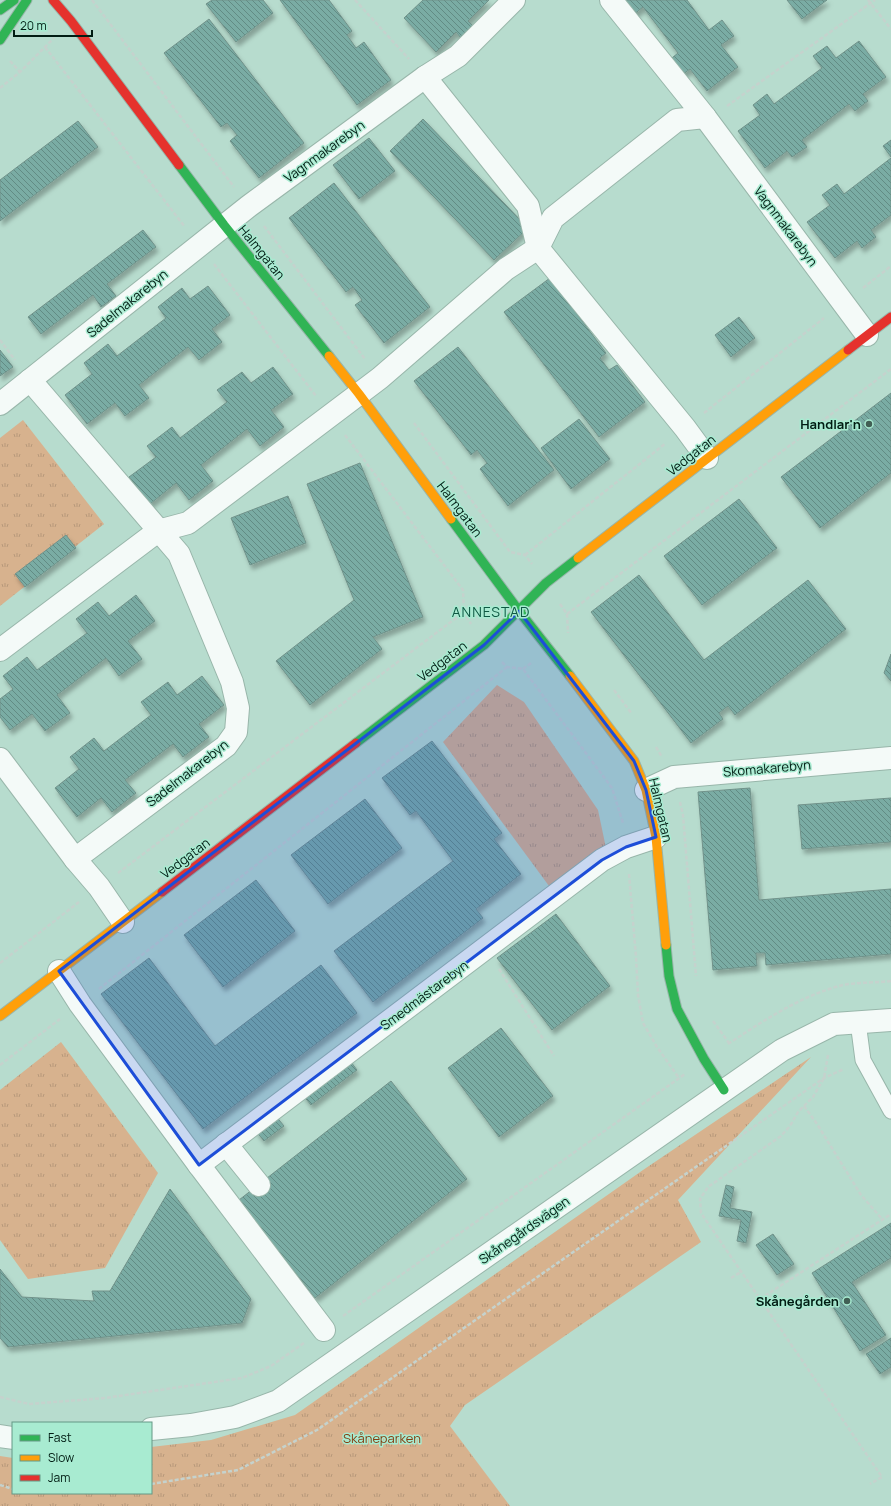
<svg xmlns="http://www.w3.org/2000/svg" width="891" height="1506" font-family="Manrope,sans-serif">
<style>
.grass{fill:url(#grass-tufts)}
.building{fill:url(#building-back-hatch);stroke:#71928a;filter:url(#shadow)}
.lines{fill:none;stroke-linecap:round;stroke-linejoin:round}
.lane-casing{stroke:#98b6aa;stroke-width:17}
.street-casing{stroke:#98b6aa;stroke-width:24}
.fast-casing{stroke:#98b6aa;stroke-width:11}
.slow-casing{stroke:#98b6aa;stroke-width:11}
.jam-casing{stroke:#98b6aa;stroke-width:11}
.path{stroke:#c5d2cd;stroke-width:2.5;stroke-dasharray:4 2;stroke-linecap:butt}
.lane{stroke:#f4faf8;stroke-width:15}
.street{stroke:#f4faf8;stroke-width:22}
.fast{stroke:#30b455;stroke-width:9}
.slow{stroke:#ff9f0a;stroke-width:9}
.jam{stroke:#e5322d;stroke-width:9}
.marked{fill:#1d4ed8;fill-opacity:0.2;stroke:#1d4ed8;stroke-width:3;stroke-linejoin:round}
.poi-dot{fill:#415f54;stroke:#a8ebd1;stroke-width:1.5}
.labels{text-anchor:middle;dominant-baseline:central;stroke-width:3;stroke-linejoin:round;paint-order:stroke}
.street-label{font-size:13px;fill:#011c13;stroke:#a8ebd1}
.poi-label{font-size:13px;font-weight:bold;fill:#011c13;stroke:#a8ebd1;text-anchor:end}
.park-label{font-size:13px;fill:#843e11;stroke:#a8ebd1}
.neighbourhood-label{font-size:14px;letter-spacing:1px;fill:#0f5843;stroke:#a8ebd1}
</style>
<defs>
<pattern id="grass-tufts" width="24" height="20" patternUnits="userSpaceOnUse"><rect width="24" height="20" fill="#d7b28e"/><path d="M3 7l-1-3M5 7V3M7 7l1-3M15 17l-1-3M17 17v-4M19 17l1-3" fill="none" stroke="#b7987a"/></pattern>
<pattern id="building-back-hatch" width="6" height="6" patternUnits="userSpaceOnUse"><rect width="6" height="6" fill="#7aaca4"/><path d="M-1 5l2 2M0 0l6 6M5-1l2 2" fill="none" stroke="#628b84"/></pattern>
<filter id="shadow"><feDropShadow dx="2.5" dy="4.5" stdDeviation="2" flood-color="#0004"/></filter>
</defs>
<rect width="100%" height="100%" fill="#b7dcce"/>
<!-- grass -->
<g class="grass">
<path d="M23,420L104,524L0,606V438Z"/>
<path d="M497,685L524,702L598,810L606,848L549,886L443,742Z"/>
<path d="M61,1042L158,1173L105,1268L28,1279L0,1240V1090Z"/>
<path d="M811,1057L678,1200L701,1242L465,1405L450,1426L510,1506H0V1456L13,1458V1493H151V1447L211,1440L295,1415L643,1170Z"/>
</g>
<!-- building -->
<g class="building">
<path d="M212,0H263L273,13L236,42L206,4Z"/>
<path d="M280,0H329L352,31L347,35L356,48L364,42L391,80L357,105Z"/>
<path d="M423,0H489L468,21L473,26L461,38L456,32L436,52L404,18Z"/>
<path d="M624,0H687L709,30L722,20L734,36L721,45L738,67L707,91L690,69L679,77L667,62L678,53L643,7L632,16Z"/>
<path d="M787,0H827L802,19Z"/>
<path d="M209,19L304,143L259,178L230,141L237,135L227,123L221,127L164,53Z"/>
<path d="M859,41L886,77L863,94L868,101L855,111L849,104L802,140L807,147L792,157L787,151L765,168L738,131L760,115L753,105L767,94L774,104L822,68L813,56L827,46L836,58Z"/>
<path d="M423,119L528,228L494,260L390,151Z"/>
<path d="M78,121L98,147L0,221V180Z"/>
<path d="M369,138L395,171L359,199L333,165Z"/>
<path d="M891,140V157L883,146Z"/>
<path d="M891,158V215L871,230L876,237L862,248L857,241L835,258L807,222L830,205L822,195L837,184L844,194Z"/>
<path d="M334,183L430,307L384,343L355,305L362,300L353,287L346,292L289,218Z"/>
<path d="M143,230L156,247L107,284L116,296L101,307L93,295L41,334L28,317Z"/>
<path d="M550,278L606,353L600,358L609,370L617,365L645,402L599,437L504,312Z"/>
<path d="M208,286L230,315L212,329L222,342L199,360L188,347L139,385L149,398L125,416L115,403L87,424L65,395L92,374L84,363L108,344L117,356L166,318L158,307L182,288L190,299Z"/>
<path d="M739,317L755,338L731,357L715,335Z"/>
<path d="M458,347L554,470L508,506L480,469L487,463L477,450L471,455L414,381Z"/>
<path d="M0,350L13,367L0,376Z"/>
<path d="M273,367L293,394L271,410L284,427L260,446L247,429L201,465L213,481L189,500L176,483L150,504L129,477L156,457L147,446L172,427L180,438L227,402L217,390L242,372L251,383Z"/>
<path d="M891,393V473L820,528L781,477Z"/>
<path d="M579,419L610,459L571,489L541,448Z"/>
<path d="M360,463L423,617L373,637L382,649L310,705L276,661L354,600L307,484Z"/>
<path d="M288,496L306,543L250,565L231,518Z"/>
<path d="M739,499L777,548L702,605L664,556Z"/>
<path d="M66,535L76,548L25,587L15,574Z"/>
<path d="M639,575L704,660L808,580L846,629L735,715L728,706L724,709L719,713L723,719L691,743L591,612Z"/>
<path d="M136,595L155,621L128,641L142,659L119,676L106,658L57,695L70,713L45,731L32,714L10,730L0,717V699L13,689L3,676L27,657L37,670L87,633L76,619L98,602L109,616Z"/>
<path d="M891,654V681L884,673Z"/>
<path d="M202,676L224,705L199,724L209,737L183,757L173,744L125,780L136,793L112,812L101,798L77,817L55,788L79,769L70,757L94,738L104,751L151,715L141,702L168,682L177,695Z"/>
<path d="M432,741L502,833L494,839L521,874L476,909L483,918L373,1002L334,951L453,861L416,811L410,815L382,778Z"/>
<path d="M750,788L759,900L891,889V954L766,965L765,953H756L757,966L713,970L698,792Z"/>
<path d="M891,798V842L802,849L798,805Z"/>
<path d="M365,799L402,848L328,904L291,855Z"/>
<path d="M256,880L295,931L223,987L184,935Z"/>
<path d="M556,914L610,986L552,1030L497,958Z"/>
<path d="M149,958L215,1046L321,965L357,1013L203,1129L101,994Z"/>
<path d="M501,1028L553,1096L499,1137L448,1068Z"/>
<path d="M348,1058L357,1070L311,1105L302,1094Z"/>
<path d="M391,1081L467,1179L315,1298L239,1200Z"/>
<path d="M275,1115L284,1126L264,1141L255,1130Z"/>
<path d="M726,1185L734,1187L730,1208L752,1212L746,1243L737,1241L741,1220L719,1216Z"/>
<path d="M170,1189L251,1299L242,1323L8,1347L0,1338V1269L22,1297L94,1301L92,1291H110Z"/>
<path d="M891,1223V1258L852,1282L886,1335L860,1351L812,1273Z"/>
<path d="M773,1234L794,1264L777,1275L756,1245Z"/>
<path d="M891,1338V1367L880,1374L866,1354Z"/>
</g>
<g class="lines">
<!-- lane casing -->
<g class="lane-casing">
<path id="lane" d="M858,1022L863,1060L891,1111"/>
</g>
<!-- street casing -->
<g class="street-casing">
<g id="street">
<path d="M611,0L705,117L867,335"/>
<path d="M425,77L528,206L538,248L685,428L707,458"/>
<path d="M30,380L179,554L232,682L238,708L236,732L226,746L75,859"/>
<path d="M0,404L249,206L425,77L458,56L514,0"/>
<path d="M0,650L158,531L188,523L380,378L506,269L538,248L553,218L677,120L705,117"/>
<path d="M0,759L75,859L99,887L123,922"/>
<path d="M646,790L674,777L891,758"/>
<path d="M59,971L80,1004L199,1165L324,1330"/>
<path d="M226,1144L259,1185"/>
<path d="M199,1165L602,860L626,847L656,837"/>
<path d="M151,1429L191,1425L235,1417L278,1401L782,1050L834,1024L891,1020"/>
<path d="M0,1436L13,1438"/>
</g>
</g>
<!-- fast casing -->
<g class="fast-casing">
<g id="fast">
<path d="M0,10L14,0"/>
<path d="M0,40L27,0"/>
<path d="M179,165L224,225L329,356"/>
<path d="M451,519L519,611L570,676"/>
<path d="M356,743L484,645L546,583L578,558"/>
<path d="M666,945L669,976L677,1009L704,1059L724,1090"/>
</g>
</g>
<!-- slow casing -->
<g class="slow-casing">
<g id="slow">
<path d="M329,356L359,394L451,519"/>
<path d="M578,558L848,350"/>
<path d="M570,676L634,761L646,790L656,837L666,945"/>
<path d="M0,1016L162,892"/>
</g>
</g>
<!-- jam casing -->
<g class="jam-casing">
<g id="jam">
<path d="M53,0L71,21L179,165"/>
<path d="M848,350L891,317"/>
<path d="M162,892L356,743"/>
</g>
</g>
<!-- path -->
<g class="path">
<path d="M92,0L234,187"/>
<path d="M355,0L409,59"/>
<path d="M868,0L891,29"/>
<path d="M45,47L185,227"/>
<path d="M10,61L20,72"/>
<path d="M0,88L20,72L54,38"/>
<path d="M727,106L875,0"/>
<path d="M264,226L365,359"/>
<path d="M214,264L316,396"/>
<path d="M863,288L891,266"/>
<path d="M0,340L15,360"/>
<path d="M704,413L824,318"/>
<path d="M414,423L510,552L525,555L532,564"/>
<path d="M345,435L463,590L464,612L471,624"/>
<path d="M525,555L666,443"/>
<path d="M560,604L567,614L568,633"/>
<path d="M567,614L891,369"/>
<path d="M502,662L507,667L523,669L612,788L623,823"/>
<path d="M523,669L531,663"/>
<path d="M614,690L632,714"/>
<path d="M656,747L662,757"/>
<path d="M680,802L683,815L696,976"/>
<path d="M118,873L464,612"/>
<path d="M629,874L636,957L638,995L643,1023L657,1047L679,1078"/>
<path d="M0,963L79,902"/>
<path d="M499,969L554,1056"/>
<path d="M99,989L507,667"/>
<path d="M713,1021L729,1043"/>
<path d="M728,1044C763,1021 799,997 839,986C854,982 875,983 891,981"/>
<path d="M828,1055L824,1078L813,1097L798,1112L790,1126L781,1136L708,1187L700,1199L701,1213L882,1477L870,1484"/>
<path d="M0,1065L60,1019"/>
<path d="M804,1106L817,1124L861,1195L883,1220"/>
<path d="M731,1278L741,1272"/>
<path d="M760,1299L891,1214"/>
<path d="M343,1316L685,1074"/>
<path d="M0,1397L29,1404L105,1398L242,1378L271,1366L304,1343"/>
<path d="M151,1484L238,1470L317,1430L824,1078L844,1069"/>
<path d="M0,1485L13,1489"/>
</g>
<!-- lane -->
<use href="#lane" class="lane"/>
<!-- street -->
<use href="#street" class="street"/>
<!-- fast -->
<use href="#fast" class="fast"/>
<!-- slow -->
<use href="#slow" class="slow"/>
<!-- jam -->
<use href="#jam" class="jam"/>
</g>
<!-- marked area -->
<path class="marked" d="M519,611L634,761L646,790L656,837L626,847L602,860L199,1165L59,971L484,645Z"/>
<!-- markers -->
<g class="poi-dot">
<circle cx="869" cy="424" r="4"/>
<circle cx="847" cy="1301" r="4"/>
</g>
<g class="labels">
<!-- street labels -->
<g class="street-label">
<text transform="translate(324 151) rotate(-36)">Vagnmakarebyn</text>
<text transform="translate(786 226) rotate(53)">Vagnmakarebyn</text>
<text transform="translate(262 252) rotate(51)">Halmgatan</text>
<text transform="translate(127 303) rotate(-39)">Sadelmakarebyn</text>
<text transform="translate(691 455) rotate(-38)">Vedgatan</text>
<text transform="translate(460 509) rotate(53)">Halmgatan</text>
<text transform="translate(442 661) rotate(-37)">Vedgatan</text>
<text transform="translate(767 768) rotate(-5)">Skomakarebyn</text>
<text transform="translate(187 773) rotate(-38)">Sadelmakarebyn</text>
<text transform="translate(661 810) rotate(77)">Halmgatan</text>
<text transform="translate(185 858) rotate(-37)">Vedgatan</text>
<text transform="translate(424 995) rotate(-37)">Smedmästarebyn</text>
<text transform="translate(524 1230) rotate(-35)">Skånegårdsvägen</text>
</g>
<!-- poi labels -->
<g class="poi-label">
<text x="861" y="424">Handlar'n</text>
<text x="839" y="1301">Skånegården</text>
</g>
<!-- park labels -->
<g class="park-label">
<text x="382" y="1438">Skåneparken</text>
</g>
<!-- neighbourhood labels -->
<g class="neighbourhood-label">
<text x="491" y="611">ANNESTAD</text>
</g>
</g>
<!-- legend -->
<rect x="12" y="1422" width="140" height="72" fill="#a8ebd1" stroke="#659885"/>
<rect x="20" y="1435" width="20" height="6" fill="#30b455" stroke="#659885"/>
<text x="48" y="1442" font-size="12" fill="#011c13">Fast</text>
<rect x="20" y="1455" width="20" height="6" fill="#ff9f0a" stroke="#659885"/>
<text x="48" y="1462" font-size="12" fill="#011c13">Slow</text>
<rect x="20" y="1475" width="20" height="6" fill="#e5322d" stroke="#659885"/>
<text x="48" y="1482" font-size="12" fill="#011c13">Jam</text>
<!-- scale -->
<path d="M14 30v6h78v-6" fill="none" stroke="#011c13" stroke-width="2"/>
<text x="20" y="30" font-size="12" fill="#011c13" stroke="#a8ebd1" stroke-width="3" paint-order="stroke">20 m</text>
</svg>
